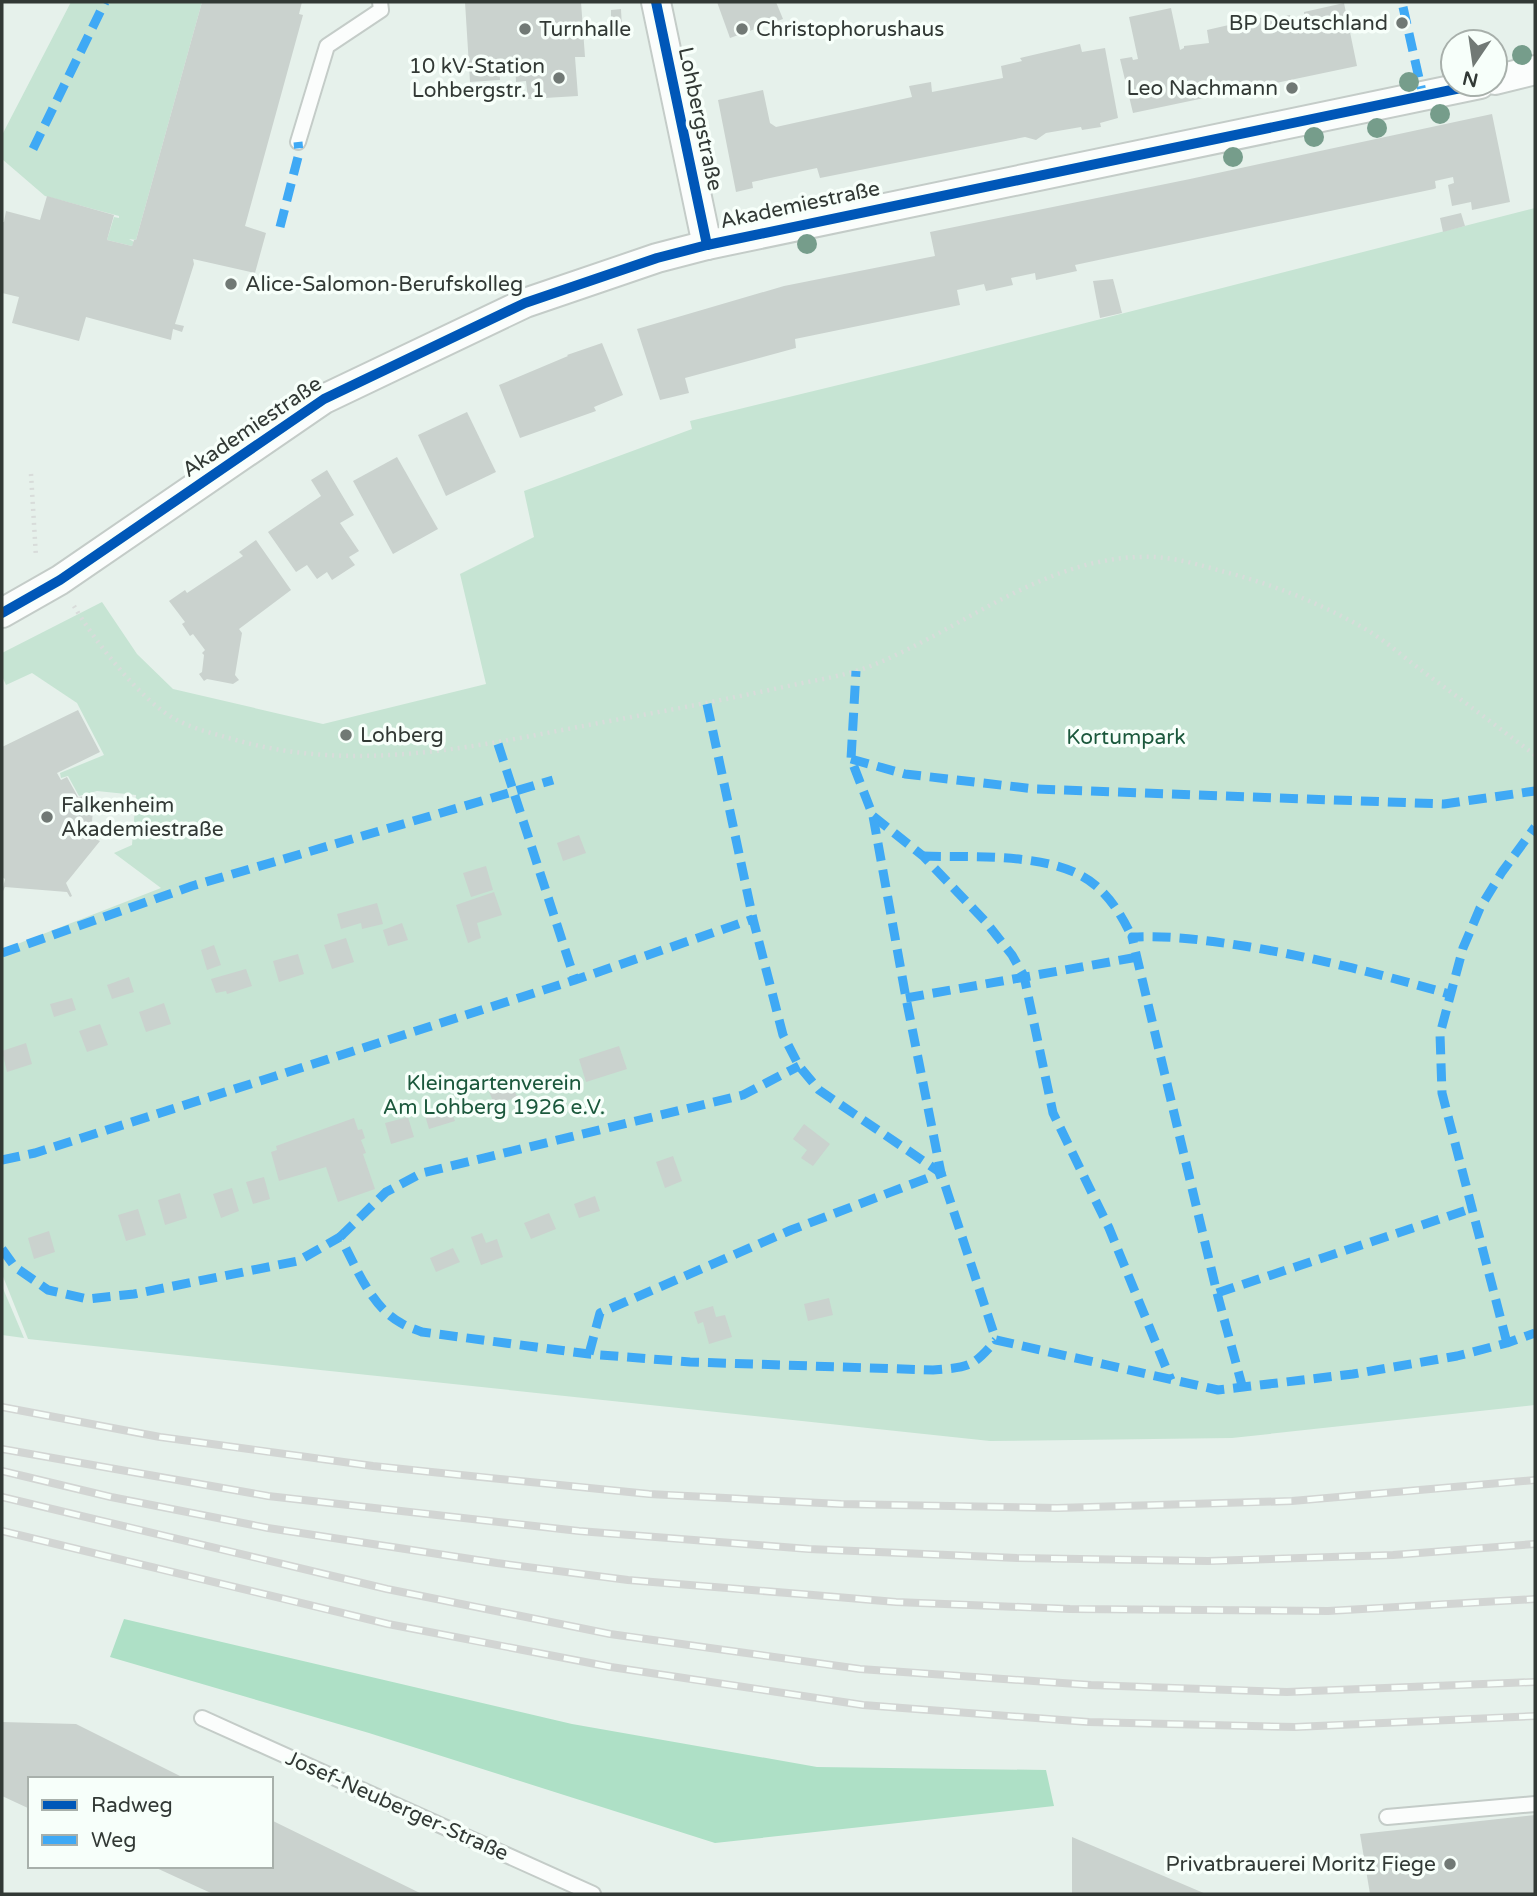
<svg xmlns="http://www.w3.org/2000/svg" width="1537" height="1896" font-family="'Varela Round',sans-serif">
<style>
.green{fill:#c6e4d3}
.forest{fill:#aee0c6}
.building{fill:#cad2ce}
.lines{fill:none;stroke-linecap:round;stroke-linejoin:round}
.service-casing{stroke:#c4ccc8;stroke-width:18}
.minor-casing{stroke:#c4ccc8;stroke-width:32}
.path{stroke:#d8dcda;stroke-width:4.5;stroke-dasharray:2 5;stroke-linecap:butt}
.service{stroke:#fbfdfc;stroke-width:14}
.minor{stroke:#fbfdfc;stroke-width:28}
.rail-casing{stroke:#d2d5d3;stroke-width:8}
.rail{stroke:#f7fffa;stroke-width:5;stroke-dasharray:16;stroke-linecap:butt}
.quiet{stroke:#3fa9f5;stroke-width:9;stroke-dasharray:18 9;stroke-linecap:butt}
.cycleway-casing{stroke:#f7fffa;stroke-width:15}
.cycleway{stroke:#0057b8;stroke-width:10}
.tree{fill:#769d8b}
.poi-dot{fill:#717975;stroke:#f7fffa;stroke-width:2.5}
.labels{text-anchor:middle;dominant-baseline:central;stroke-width:7;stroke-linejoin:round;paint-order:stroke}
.poi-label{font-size:21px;fill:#323935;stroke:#f7fffa;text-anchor:start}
.street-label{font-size:21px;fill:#323935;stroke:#f7fffa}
.park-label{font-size:21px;fill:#1b583c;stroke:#f7fffa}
</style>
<rect width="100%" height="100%" fill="#e6f1eb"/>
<!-- green -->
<g class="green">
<path d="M71,2H202L136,240L129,239L134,242L132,246L107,240L114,217L119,218V216L45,196L2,159V135Z"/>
<path d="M1535,208V1405L1232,1438L990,1441L28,1339L2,1274V950L161,888L114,853L132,845L136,795L97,791L79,796L68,776L61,778L60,773L104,755L77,703L32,673L6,685L2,676V653L102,602L137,654L173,689L323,724L486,684L460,574L534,537L524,491L692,429L690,421L925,364Z"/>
<path d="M2,1286L24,1338L2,1335Z"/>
</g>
<!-- forest -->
<path class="forest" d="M124,1619L572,1724L817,1767L1046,1770L1054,1806L715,1843L369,1733L110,1657Z"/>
<!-- building -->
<g class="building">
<path d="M202,2H302L299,14L303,15L245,226L266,233L255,273L193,259L194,264L175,324L184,326L182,332L173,329L171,340L86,317L79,341L12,323L19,297L2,293V222H4L6,211L40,220L47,196L114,215L107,240L132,246L134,240H136Z"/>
<path d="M465,2H581L585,57H575L578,96L528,99L526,81L516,82L515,62H499L500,80L470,82Z"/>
<path d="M717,2H776L783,19L730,38Z"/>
<path d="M1344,3L1357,66L1133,113L1120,59L1132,57L1133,60L1138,59L1129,17L1171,8L1180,50L1184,48V46L1209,43L1207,30L1268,16L1269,19L1290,15L1292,22L1305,19L1304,12Z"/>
<path d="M621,9L622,29H611V10Z"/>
<path d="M1080,44L1082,52L1105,48L1118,118L1100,123L1101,127L1082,130L1081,127L1046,133L1036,140L1025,137L820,178L817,168L752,182L753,188L736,192L718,100L763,90L770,123L776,127L912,97L909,86L931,82L932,92L1003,78L1001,66L1022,61L1020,58Z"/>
<path d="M1492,114L1510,202L1472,210L1471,202L1452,206L1448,185L1454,183L1453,177L1435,181L1436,188L1434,189L1089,262L1075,265L1077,271L1036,280L1035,273L1011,278L1013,285L986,291L984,284L957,290L960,305L795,339L796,348L685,378L689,393L660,400L637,329L784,286L935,256L930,232L1190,179Z"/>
<path d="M1461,213L1465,226L1443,232L1440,218Z"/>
<path d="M1113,279L1122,313L1100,318L1093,281Z"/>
<path d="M602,343L623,395L594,407L596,411L520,438L499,385L568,356L567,355Z"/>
<path d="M467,412L496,472L446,496L418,435Z"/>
<path d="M397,457L438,529L393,554L353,481Z"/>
<path d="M327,470L354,515L340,523L359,551L349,557L355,565L332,580L327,572L317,579L307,565L296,572L268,532L321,496L311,480Z"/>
<path d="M256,540L291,590L239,629L242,633L235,675L239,680L233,684L207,679L204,681L199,674L202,672L204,655L202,653L205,650L193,634L190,636L182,624L185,622L169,601L185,590L187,593L243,556L239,552Z"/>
<path d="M78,710L100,752L57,773L61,780L67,777L78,797L94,795L91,837L100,841L66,883L72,896L70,897L67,892L5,887L2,893L5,879L2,877V747Z"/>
<path d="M579,835L586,853L563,861L557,843Z"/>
<path d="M486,866L493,890L471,897L463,873Z"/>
<path d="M494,892L502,915L477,923L481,938L468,943L456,905Z"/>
<path d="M377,903L383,924L362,929L361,923L341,929L337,914Z"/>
<path d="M402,923L408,940L388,946L383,930Z"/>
<path d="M346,938L354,962L332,969L324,945Z"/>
<path d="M214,945L221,965L207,970L201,950Z"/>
<path d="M298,954L304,974L279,982L273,961Z"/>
<path d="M246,969L252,986L227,994L226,991L216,993L211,979Z"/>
<path d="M129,977L134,992L112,999L107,985Z"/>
<path d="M72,998L76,1010L54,1017L50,1004Z"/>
<path d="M164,1003L171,1024L146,1032L139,1012Z"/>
<path d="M100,1024L108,1045L87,1052L79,1031Z"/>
<path d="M26,1043L32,1064L7,1072L2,1051Z"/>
<path d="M619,1046L627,1069L586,1082L579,1059Z"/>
<path d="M511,1080L517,1097L495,1106L488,1089Z"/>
<path d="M449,1105L455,1121L429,1129L424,1112Z"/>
<path d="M408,1117L414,1137L391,1144L385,1123Z"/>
<path d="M354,1118L358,1130L362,1129L365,1138L361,1140L366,1153L363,1154L375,1189L338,1202L326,1167L279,1181L271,1152L277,1150L276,1146Z"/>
<path d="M804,1124L830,1144L813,1166L801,1158L807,1150L793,1139Z"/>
<path d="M673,1156L682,1181L665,1188L656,1162Z"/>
<path d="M264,1177L270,1199L253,1204L246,1182Z"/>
<path d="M232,1188L239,1211L221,1218L213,1194Z"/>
<path d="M180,1193L187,1218L165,1225L158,1200Z"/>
<path d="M595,1196L600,1211L579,1218L574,1204Z"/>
<path d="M138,1209L146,1235L126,1241L118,1215Z"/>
<path d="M549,1213L556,1229L531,1239L524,1223Z"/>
<path d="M49,1231L55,1252L34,1259L28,1238Z"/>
<path d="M482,1233L486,1243L497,1239L503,1257L481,1265L471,1237Z"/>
<path d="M453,1248L460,1262L436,1272L430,1258Z"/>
<path d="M829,1298L833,1315L808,1321L804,1304Z"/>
<path d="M713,1306L716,1317L725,1315L732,1337L709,1344L703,1322L698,1324L694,1312Z"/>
<path d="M2,1722L76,1724L186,1779H30V1809L2,1796Z"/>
<path d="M1535,1815V1894H1370L1360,1834Z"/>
<path d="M271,1820L422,1894H213L152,1866H271Z"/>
<path d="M1072,1837L1206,1894H1072Z"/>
</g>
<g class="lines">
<!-- service casing -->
<g class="service-casing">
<g id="service">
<path d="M298,142L327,46L381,10L380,2"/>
<path d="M202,1718L593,1894"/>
<path d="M1387,1817L1535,1804"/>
</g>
</g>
<!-- minor casing -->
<g class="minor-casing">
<g id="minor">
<path d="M656,2L707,245"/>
<path d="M1495,80L1535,70"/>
<path d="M2,613L60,580L324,399L525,303L657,258L707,245L1480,84"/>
</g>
</g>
<!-- path -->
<g class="path">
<path d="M31,474L36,557"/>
<path d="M74,606C93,639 141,701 175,719C193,729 215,734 236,740C366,777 497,741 626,718C682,708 737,697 793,685C821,679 851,675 878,663C968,625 1052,553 1154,557C1178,558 1203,566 1225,572C1275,585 1322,604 1367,630C1387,642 1406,659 1425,673C1462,700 1499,728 1535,755"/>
</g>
<!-- service -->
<use href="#service" class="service"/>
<!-- minor -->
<use href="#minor" class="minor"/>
<!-- rail casing -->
<g class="rail-casing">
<g id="rail">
<path d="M2,1407L160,1437L373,1466L649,1494L841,1504L1057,1508L1292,1501L1535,1480"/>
<path d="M2,1449L268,1496L579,1531L809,1549L1017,1558L1208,1561L1393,1555L1535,1544"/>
<path d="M2,1471L111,1497L268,1528L497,1563L628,1580L813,1595L896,1602L1070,1609L1328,1611L1535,1599"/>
<path d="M2,1497L387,1589L610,1634L860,1669L1091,1685L1287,1692L1535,1682"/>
<path d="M2,1531L388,1624L611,1667L863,1705L1089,1722L1295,1727L1535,1716"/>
</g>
</g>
<!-- rail -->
<use href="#rail" class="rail"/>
<!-- quiet -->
<g class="quiet">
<path d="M1403,7L1423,96"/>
<path d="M33,149L105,2"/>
<path d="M280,227L299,153L298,142"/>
<path d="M707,704L753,919L783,1035L799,1066L819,1090L941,1173L996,1340L1218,1390L1353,1374L1457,1356L1507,1343L1535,1333"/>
<path d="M498,744L575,980"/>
<path d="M851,759L905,774L1035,789L1444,804L1535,791"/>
<path d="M873,816L923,856L985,921L1012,955L1024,976L1053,1113L1109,1228L1171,1380"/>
<path d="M923,856C973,858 1055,851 1095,885C1112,899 1123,918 1132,937"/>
<path d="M2,953L192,886L553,780"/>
<path d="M906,998L1138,957"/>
<path d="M2,1160L35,1153L575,980L753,919"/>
<path d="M340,1237L386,1192L422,1173L743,1095L799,1066"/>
<path d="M2,1249L15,1267L48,1290L87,1299L134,1294L298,1261L340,1237C356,1266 370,1306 401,1323C407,1327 415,1329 422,1332L589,1354L690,1362L933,1370C969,1367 972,1368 996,1340"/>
<path d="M1217,1293L1473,1208"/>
<path d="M1507,1343L1442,1093L1440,1034L1463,948L1480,908L1502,872L1535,827"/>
<path d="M589,1354L600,1313L791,1230L941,1173L906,998L873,816L851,759L856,671"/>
<path d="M1243,1389L1217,1293L1132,937C1172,935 1211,941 1250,947C1318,958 1383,975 1449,994"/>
</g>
<!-- cycleway casing -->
<g class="cycleway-casing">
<g id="cycleway">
<path d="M656,2L707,245"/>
<path d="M2,613L60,580L324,399L525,303L657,258L707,245L1480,84"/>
</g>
</g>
<!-- cycleway -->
<use href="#cycleway" class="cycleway"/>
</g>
<!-- trees -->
<g class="tree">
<circle cx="1522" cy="55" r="10"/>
<circle cx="1409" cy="82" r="10"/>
<circle cx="1440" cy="114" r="10"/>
<circle cx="1377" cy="128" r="10"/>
<circle cx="1314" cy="137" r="10"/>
<circle cx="1233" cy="157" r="10"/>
<circle cx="807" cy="244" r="10"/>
</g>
<!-- markers -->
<g class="poi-dot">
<circle cx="1402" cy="23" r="7"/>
<circle cx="525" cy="29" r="7"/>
<circle cx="742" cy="29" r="7"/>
<circle cx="559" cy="78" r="7"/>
<circle cx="1292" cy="88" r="7"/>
<circle cx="231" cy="284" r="7"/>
<circle cx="346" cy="735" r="7"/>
<circle cx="47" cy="817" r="7"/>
<circle cx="1450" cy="1864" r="7"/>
</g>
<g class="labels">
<!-- poi labels -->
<g class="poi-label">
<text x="1388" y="23" text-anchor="end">BP Deutschland</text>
<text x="539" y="29">Turnhalle</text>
<text x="756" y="29">Christophorushaus</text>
<text x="545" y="66" text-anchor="end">10 kV-Station<tspan x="545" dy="24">Lohbergstr. 1</tspan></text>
<text x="1278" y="88" text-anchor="end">Leo Nachmann</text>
<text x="245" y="284">Alice-Salomon-Berufskolleg</text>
<text x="360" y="735">Lohberg</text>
<text x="61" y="805">Falkenheim<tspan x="61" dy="24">Akademiestraße</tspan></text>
<text x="1436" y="1864" text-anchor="end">Privatbrauerei Moritz Fiege</text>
</g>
<!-- street labels -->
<g class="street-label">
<text transform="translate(700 119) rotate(78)">Lohbergstraße</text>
<text transform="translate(800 205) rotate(-12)">Akademiestraße</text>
<text transform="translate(252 427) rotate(-34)">Akademiestraße</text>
<text transform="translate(397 1806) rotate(24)">Josef-Neuberger-Straße</text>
</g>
<!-- park labels -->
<g class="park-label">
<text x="1126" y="737">Kortumpark</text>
<text x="494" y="1083">Kleingartenverein<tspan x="494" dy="24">Am Lohberg 1926 e.V.</tspan></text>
</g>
</g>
<!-- border -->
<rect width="1537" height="1896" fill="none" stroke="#323935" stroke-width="7"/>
<!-- legend -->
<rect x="28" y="1777" width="245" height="91" fill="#f7fffa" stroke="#a8b0ab" stroke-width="2"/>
<rect x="42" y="1800" width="35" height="10" fill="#0057b8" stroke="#a8b0ab" stroke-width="2"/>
<text x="91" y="1812" font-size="21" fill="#323935">Radweg</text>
<rect x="42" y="1835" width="35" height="10" fill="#3fa9f5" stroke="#a8b0ab" stroke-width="2"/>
<text x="91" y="1847" font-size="21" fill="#323935">Weg</text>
<!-- north arrow -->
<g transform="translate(1474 63) rotate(193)"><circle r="33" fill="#f7fffa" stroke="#a8b0ab" stroke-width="2"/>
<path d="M0-5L12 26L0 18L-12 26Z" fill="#717975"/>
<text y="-10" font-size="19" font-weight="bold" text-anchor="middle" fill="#323935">N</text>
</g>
</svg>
